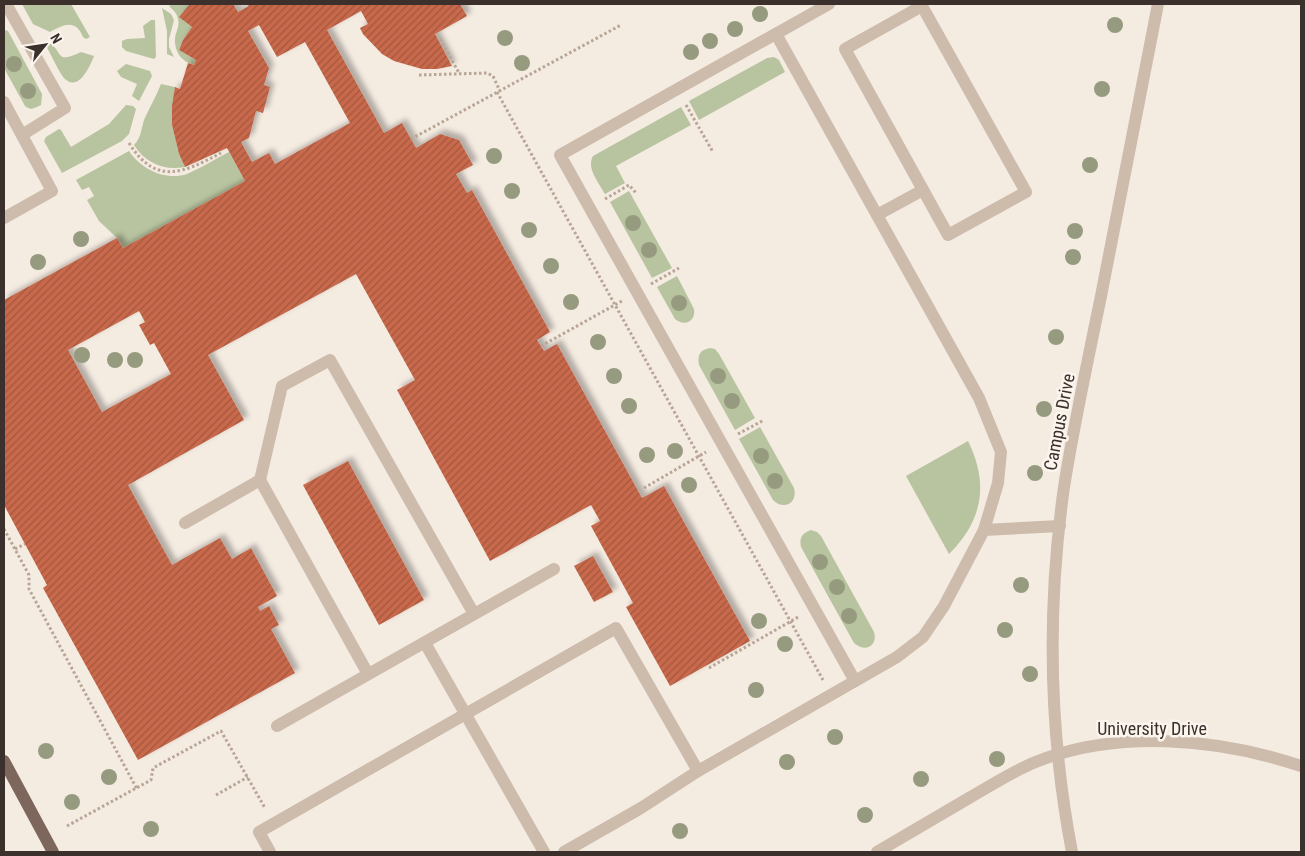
<svg xmlns="http://www.w3.org/2000/svg" width="1305" height="856" font-family="'Roboto Condensed',sans-serif">
<style>
.grass{fill:#b8c4a0}
.building{fill:url(#building-hatch);fill-rule:evenodd;filter:url(#shadow)}
.lines{fill:none;stroke-linecap:round;stroke-linejoin:round}
.path{stroke:#b9a596;stroke-width:3;stroke-dasharray:2.5 2.5;stroke-linecap:butt}
.lane{stroke:#cdbbac;stroke-width:12}
.street{stroke:#cdbbac;stroke-width:12}
.primary{stroke:#7d675c;stroke-width:12}
.tree{fill:#969b7f}
.labels{text-anchor:middle;dominant-baseline:central;stroke-width:5;stroke-linejoin:round;paint-order:stroke}
.street-label{font-size:18px;fill:#3b302b;stroke:#fbf5ee}
</style>
<defs>
<pattern id="building-hatch" width="6" height="6" patternUnits="userSpaceOnUse" patternTransform="scale(1.25)"><rect width="6" height="6" fill="#c8694b"/><path d="M-1 1l2-2M0 6l6-6M5 7l2-2" fill="none" stroke="#a4573f"/></pattern>
<filter id="shadow"><feDropShadow dx="4.5" dy="-4.5" stdDeviation="2.5" flood-color="#0004"/></filter>
</defs>
<rect width="100%" height="100%" fill="#f4ebe1"/>
<!-- grass -->
<g class="grass">
<path d="M22,4H71L90,37L86,39L83,37C76,19 64,24 50,32L33,24Z"/>
<path d="M173,4H190L180,17L192,27L183,40L179,50L196,60L194,65C182,62 174,52 175,38C176,31 180,26 178,19C177,13 173,10 169,6Z"/>
<path d="M162,8L171,14L174,20L169,39V47L174,57L167,54V31Z"/>
<path d="M151,20H155L156,57L154,59L126,51L122,47V41L127,39L145,38L143,26Z"/>
<path d="M4,30L8,31L42,94L41,105C35,108 31,111 25,106L4,68Z"/>
<path d="M48,42C64,51 54,65 81,52L94,56C90,66 79,92 65,79C59,73 50,52 45,44Z"/>
<path d="M774,57L779,60L785,72L699,120L689,101L767,58Z"/>
<path d="M126,64L150,71L152,76L139,101L132,96L137,84L121,77L117,71Z"/>
<path d="M161,84L175,87L172,125L179,154L185,167C164,171 145,163 134,145C141,138 141,130 144,120C149,108 156,97 161,84Z"/>
<path d="M126,105L133,106L136,109L129,134L122,141L62,173L44,141L46,137L59,129L61,130L71,147L109,124Z"/>
<path d="M681,107L691,125L616,166L625,183L605,194C599,183 586,168 593,156Z"/>
<path d="M129,151C141,169 165,181 187,174C201,168 215,159 229,152L245,181L123,248L117,238L99,221L87,200L94,196L89,187L82,190L76,180Z"/>
<path d="M629,191L672,268L652,278L610,202Z"/>
<path d="M677,276L694,309C696,321 685,327 675,319L657,287Z"/>
<path d="M710,348L715,349L719,354L755,418L735,430L699,365C697,355 700,350 710,348Z"/>
<path d="M760,427L794,488C798,503 784,511 773,500L739,439Z"/>
<path d="M968,441C989,484 983,520 949,554L906,476Z"/>
<path d="M811,530L817,532L821,536L874,632C878,646 865,653 854,643L801,547C799,538 802,533 811,530Z"/>
</g>
<!-- building -->
<g class="building">
<path d="M190,4H233L238,12L249,6L247,4H460L467,16L435,34L452,66L437,69H422L394,61L382,54L363,34L360,28L368,24L361,11L327,30L384,133L402,123L416,148L440,134L459,140L473,165L456,174L467,193L472,190L550,332L537,340L544,351L557,344L642,498L664,486L750,641L670,686L626,607L633,603L591,526L600,521L591,505L490,561L397,390L415,380L356,274L208,355L244,420L128,485L172,565L220,538L232,559L251,548L277,596L258,607L260,611L269,606L279,625L271,629L295,673L138,760L43,588L47,585L4,505V300L117,238L123,248L245,181L227,148L185,167L179,154L172,125V106L175,87L180,89L188,63L194,65L196,60L179,50L183,40L192,27L179,17ZM259,25L277,57L305,42L350,123L275,164L269,153L252,162L241,142L249,138L256,111L263,113L270,87L264,85L269,68L248,31ZM139,311L145,322L139,325L150,345L154,343L171,374L102,412L68,350Z"/>
<path d="M348,461L424,600L379,625L303,485Z"/>
<path d="M593,556L613,592L594,602L574,566Z"/>
</g>
<g class="lines">
<!-- path -->
<g class="path">
<path d="M440,39L459,73"/>
<path d="M419,75L487,73L493,76L500,91"/>
<path d="M497,92L823,680"/>
<path d="M686,105L713,152"/>
<path d="M411,139L621,25"/>
<path d="M129,143C156,186 183,173 221,153"/>
<path d="M605,199L629,185L637,194"/>
<path d="M651,284L679,268"/>
<path d="M541,346L622,301"/>
<path d="M738,434L764,420"/>
<path d="M644,488L706,452"/>
<path d="M4,529L29,575V589L137,789"/>
<path d="M15,549L25,544"/>
<path d="M709,668L800,616"/>
<path d="M216,795L248,777"/>
<path d="M67,826L151,780L153,768L221,731L265,808"/>
</g>
<!-- lane -->
<g class="lane">
<path d="M6,4L65,108L22,135"/>
<path d="M829,4L560,155L855,681"/>
<path d="M922,6L1026,192L948,235L845,49Z"/>
<path d="M4,102L52,191L4,218"/>
<path d="M877,215L923,190"/>
<path d="M260,480L282,386L330,360L474,614"/>
<path d="M185,523L260,480L368,674"/>
<path d="M984,530L1060,526"/>
<path d="M425,643L544,852"/>
<path d="M277,726L554,569"/>
<path d="M270,852L259,832L616,628L698,771"/>
<path d="M564,852L641,808L698,771L897,657L923,637L944,606L984,530L998,483L1001,452L979,398L776,34"/>
</g>
<!-- street -->
<g class="street">
<path d="M877,852C908,834 938,816 969,798C990,786 1010,773 1033,763C1116,729 1217,738 1301,766"/>
<path d="M1072,852C1049,732 1047,608 1064,487C1074,423 1088,360 1101,296C1120,199 1139,101 1158,4"/>
</g>
<!-- primary -->
<path class="primary" d="M4,761L53,852"/>
</g>
<!-- trees -->
<g class="tree">
<circle cx="760" cy="14" r="8"/>
<circle cx="1115" cy="25" r="8"/>
<circle cx="735" cy="29" r="8"/>
<circle cx="505" cy="38" r="8"/>
<circle cx="710" cy="41" r="8"/>
<circle cx="691" cy="52" r="8"/>
<circle cx="522" cy="63" r="8"/>
<circle cx="14" cy="64" r="8"/>
<circle cx="1102" cy="89" r="8"/>
<circle cx="28" cy="91" r="8"/>
<circle cx="494" cy="156" r="8"/>
<circle cx="1090" cy="165" r="8"/>
<circle cx="512" cy="191" r="8"/>
<circle cx="633" cy="223" r="8"/>
<circle cx="529" cy="230" r="8"/>
<circle cx="1075" cy="231" r="8"/>
<circle cx="81" cy="239" r="8"/>
<circle cx="649" cy="250" r="8"/>
<circle cx="1073" cy="257" r="8"/>
<circle cx="38" cy="262" r="8"/>
<circle cx="551" cy="266" r="8"/>
<circle cx="571" cy="302" r="8"/>
<circle cx="679" cy="303" r="8"/>
<circle cx="1056" cy="337" r="8"/>
<circle cx="598" cy="342" r="8"/>
<circle cx="82" cy="355" r="8"/>
<circle cx="115" cy="360" r="8"/>
<circle cx="135" cy="360" r="8"/>
<circle cx="614" cy="376" r="8"/>
<circle cx="718" cy="376" r="8"/>
<circle cx="732" cy="401" r="8"/>
<circle cx="629" cy="406" r="8"/>
<circle cx="1044" cy="409" r="8"/>
<circle cx="675" cy="451" r="8"/>
<circle cx="647" cy="455" r="8"/>
<circle cx="761" cy="456" r="8"/>
<circle cx="1035" cy="473" r="8"/>
<circle cx="775" cy="481" r="8"/>
<circle cx="689" cy="485" r="8"/>
<circle cx="820" cy="562" r="8"/>
<circle cx="1021" cy="585" r="8"/>
<circle cx="837" cy="587" r="8"/>
<circle cx="849" cy="616" r="8"/>
<circle cx="759" cy="621" r="8"/>
<circle cx="1005" cy="630" r="8"/>
<circle cx="785" cy="644" r="8"/>
<circle cx="1030" cy="674" r="8"/>
<circle cx="756" cy="690" r="8"/>
<circle cx="835" cy="737" r="8"/>
<circle cx="46" cy="751" r="8"/>
<circle cx="997" cy="759" r="8"/>
<circle cx="787" cy="762" r="8"/>
<circle cx="109" cy="777" r="8"/>
<circle cx="921" cy="779" r="8"/>
<circle cx="72" cy="802" r="8"/>
<circle cx="865" cy="815" r="8"/>
<circle cx="151" cy="829" r="8"/>
<circle cx="680" cy="831" r="8"/>
</g>
<g class="labels">
<!-- street labels -->
<g class="street-label">
<text transform="translate(1059 422) rotate(-79)">Campus Drive</text>
<text x="1152" y="728">University Drive</text>
</g>
</g>
<!-- border -->
<rect width="1305" height="856" fill="none" stroke="#3b302b" stroke-width="10"/>
<!-- north arrow -->
<g transform="translate(45 45) rotate(60)" stroke="#fbf5ee" stroke-width="4" paint-order="stroke">
<path d="M0-4L9 19L0 12L-9 19Z" fill="#3b302b"/>
<text y="-8" font-size="14" font-weight="bold" text-anchor="middle" fill="#3b302b">N</text>
</g>
</svg>
